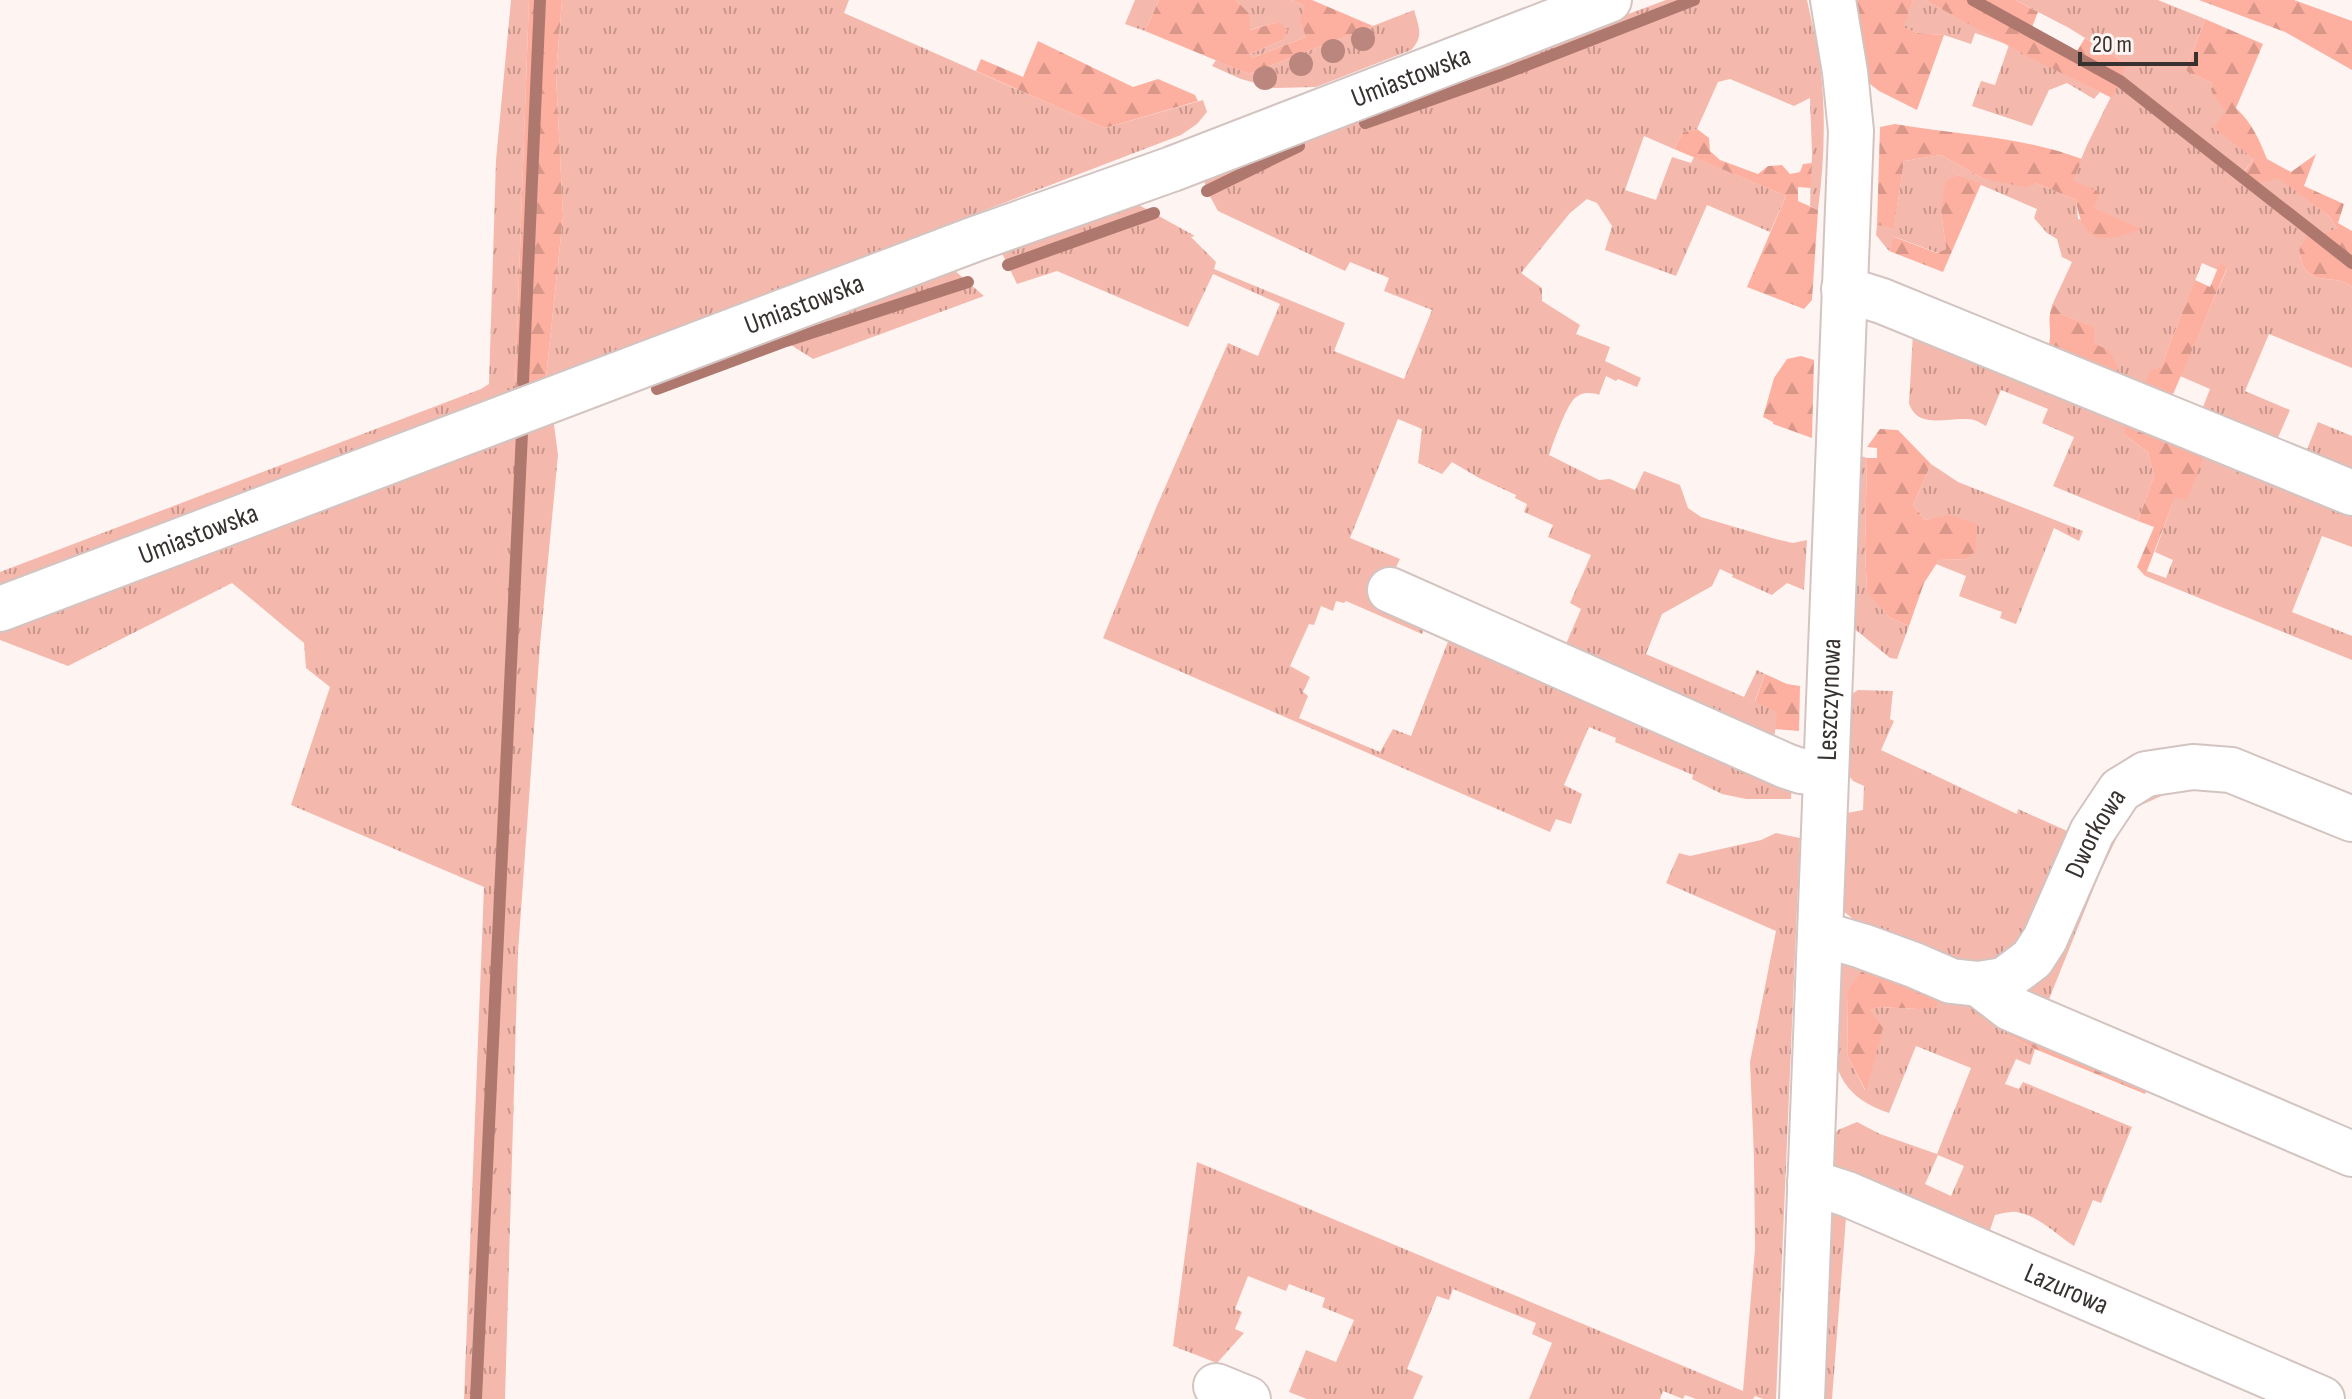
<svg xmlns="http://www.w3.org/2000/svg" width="2352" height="1399" font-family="'Sofia Sans Condensed',sans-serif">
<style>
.grass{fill:url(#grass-tufts);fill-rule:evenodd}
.forest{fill:url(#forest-firs)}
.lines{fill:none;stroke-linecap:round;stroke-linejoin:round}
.stream{stroke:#af786e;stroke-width:12}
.minor-casing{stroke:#d3c4c1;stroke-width:48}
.major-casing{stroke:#d3c4c1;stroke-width:48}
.minor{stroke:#fff;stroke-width:44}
.major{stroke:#fff;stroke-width:44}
.tree{fill:#bb867e}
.labels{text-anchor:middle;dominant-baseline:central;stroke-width:8;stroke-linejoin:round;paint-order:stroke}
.street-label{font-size:28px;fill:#373130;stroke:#fef5f3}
</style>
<defs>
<pattern id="grass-tufts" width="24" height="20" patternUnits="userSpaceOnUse" patternTransform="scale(2)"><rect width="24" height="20" fill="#f5b8ac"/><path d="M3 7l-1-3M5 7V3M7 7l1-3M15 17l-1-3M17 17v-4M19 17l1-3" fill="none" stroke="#c7968c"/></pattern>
<pattern id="forest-firs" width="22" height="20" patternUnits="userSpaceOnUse" patternTransform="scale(2)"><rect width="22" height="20" fill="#fdafa0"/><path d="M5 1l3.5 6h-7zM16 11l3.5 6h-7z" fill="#d9978a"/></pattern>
</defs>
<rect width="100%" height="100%" fill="#fef5f3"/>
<!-- grass -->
<g class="grass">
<path d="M511,0H529L515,390L486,407L0,585V572L481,389L489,384L496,160Z"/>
<path d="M562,0H849L844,13L1105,128L1203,100L1207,112L1197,124L1181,135L546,378L563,216L556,75Z"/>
<path d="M1135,0H1159L1145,31L1125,24Z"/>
<path d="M1236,0H1291L1305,6L1306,37L1252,58L1250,54L1282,40L1278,22L1249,30V13Z"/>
<path d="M1666,0H1807C1812,24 1819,49 1821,73C1826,119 1824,164 1818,210L1810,206L1812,154L1810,98L1794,106L1730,79L1718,82L1697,129L1683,132L1674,149L1644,136L1625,190L1656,200L1672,157L1691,163L1694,157L1786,196L1770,232L1707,205L1676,276L1605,250L1612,226L1597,203L1587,199L1570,213L1521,273L1542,288V301L1580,325L1576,334L1610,347L1605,361L1641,378L1637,387L1618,379L1616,381L1606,376L1599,395C1591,392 1581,392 1574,399C1566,407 1553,443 1549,455L1599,480L1610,479L1635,490L1644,471L1680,485L1688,508L1701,517L1772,538L1793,543L1807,540L1804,590L1787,583L1772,595L1732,577L1733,575L1720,569L1712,586L1662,614L1646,654L1744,697L1757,670L1765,674L1755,701L1778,712L1774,738L1563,651L1581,609L1570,603L1591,555L1548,537L1553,525L1524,512L1527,504L1515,498L1516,495L1479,478L1452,462L1442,474L1418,463L1422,429L1398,419L1350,538L1400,559L1378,603L1426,624L1422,634L1346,601L1344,603L1336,601L1333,611L1321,606L1314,625L1309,624L1290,666L1310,677L1303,692L1308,696L1299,718L1380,752L1393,729L1411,736L1451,634L1792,784L1791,799H1746L1722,794L1692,779L1693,775L1615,742L1616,738L1589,727L1564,785L1582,794L1571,824L1556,819L1550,832L1103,638L1156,508L1228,343L1258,356L1280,304L1213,274L1188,327L1057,271L1017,284L1002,253L1137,204L1195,236L1191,237L1216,262L1214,269L1345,323L1334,351L1404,379L1432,310L1384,291L1389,278L1350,262L1345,271L1218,211L1207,191L1204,180L1212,169Z"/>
<path d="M1913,0H1925C1983,31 2041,63 2100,92L2094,99L2067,83L2049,90L2032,126L1972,106L1981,81L1995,85L2009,45L1975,33L1971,44L1944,35L1917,33L1902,27Z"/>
<path d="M2015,0H2158L2205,19L2186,71L2212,83L2215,96L2227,111L2254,159L2241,175L2253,185L2278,177L2329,216L2337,228L2299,250C2300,255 2302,264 2305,269C2318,285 2337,274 2352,287V368L2269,334L2245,391L2290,410L2273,449L2198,420L2210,389L2180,376L2227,269L2220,264L2218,270L2202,263L2161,367L2143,387L2048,348L2095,344L2093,327L2061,314L2053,303L2072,262L2062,257L2057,239L2047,233L2034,218L2037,209L1958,175L1941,210L1946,249L1938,253L1895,237L1889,251L1876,235L1877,225L1894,227L1904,161L1941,155L1984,179L2036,183L2076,200L2078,219L2141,229L2093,208L2072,181L2087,145L2127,64L2069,28Z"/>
<path d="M1414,10C1419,27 1424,37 1411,50L1316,87L1274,88L1241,79L1212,66L1216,60L1249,74Z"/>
<path d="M954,270L984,296L813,359L780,338Z"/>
<path d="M1913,333L2125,417V435L2148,452L2154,476L2138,521L2053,486L2074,437L2042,423L2048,409L2001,390L1986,426C1982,424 1978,421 1974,420C1952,415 1918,432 1909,403Z"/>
<path d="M553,417L558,455L540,645L518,952L505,1399H464L484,887L291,805L330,687L306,668L304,643L232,583L68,666L0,640V633L505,442Z"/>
<path d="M2318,422L2352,436V471L2302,462Z"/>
<path d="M2204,449L2352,510V547L2322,536L2292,612L2352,636V660L2145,576L2147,571L2166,578L2173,560L2155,552L2175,496L2186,499Z"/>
<path d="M1855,454L1867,458L1865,547L1867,591L1889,617L1909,626L1897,659L1890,658L1856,630L1847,627Z"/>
<path d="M1931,464L1958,482L2083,531L2079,541L2054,528L2016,624L2000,618L2002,612L1959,596L1966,576L1936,564L1939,560L1965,559L1949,516L1925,520L1913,505Z"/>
<path d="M1858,690L1893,691L1890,719L1894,721L1881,750L2017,814L2018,809L2074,834L2095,787L2102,784L2033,944L1977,970C1930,953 1874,942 1838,906L1839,828L1847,813L1863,810L1864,786L1853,781L1847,773L1850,695Z"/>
<path d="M2216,780L2175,790L2130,810L2099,875L2035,1034L2012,1037L2035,1049L2030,1065L2016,1059L2005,1084L2019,1089L2023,1082L2132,1127L2101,1203L2093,1200L2074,1246C2055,1234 2038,1215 2016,1212C2010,1211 2001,1214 1995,1215L1989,1233L1847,1205L1832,1399H1818L1831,1213L1838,1206L1842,1178L1831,1162V1139L1838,1130L1857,1122L1880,1134L1937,1154L1971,1068L1916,1046L1889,1113C1814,1088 1834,1028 1840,966L1853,956L1975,995L2137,796ZM1864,970L1917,1009L1878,1007L1870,1011V1074L1865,1090L1848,1057L1847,990ZM1938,1155L1964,1166L1951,1196L1925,1184Z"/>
<path d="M1776,833L1800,838L1776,1399H1763L1755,1396L1753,1399H1696L1685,1395L1683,1399L1663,1391L1660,1399H1529L1552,1343L1532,1334L1536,1323L1453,1289L1449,1300L1437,1296L1407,1369L1423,1376L1413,1399H1307L1289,1392L1306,1350L1336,1362L1354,1320L1322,1307L1325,1298L1289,1284L1286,1291L1248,1276L1235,1309L1242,1312L1235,1329L1244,1333L1217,1363L1173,1346L1197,1162L1743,1391L1755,1249L1754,1158L1750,1062L1776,931L1666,883L1679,853L1690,856L1761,840Z"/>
</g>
<!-- forest -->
<g class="forest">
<path d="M529,0H562L556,75L563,216L546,378L515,390Z"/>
<path d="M1159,0H1236L1249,13L1250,30L1278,22L1288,30L1282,40L1250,54L1252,58L1306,37L1300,19L1305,6L1291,0H1312L1373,26L1249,74L1145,31Z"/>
<path d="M1857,0H1913L1903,27L1917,33L1944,35L1917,110L1879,91L1861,77L1855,10Z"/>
<path d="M1925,0H2015L2038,12L2030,32L2074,56L2085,38L2127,64L2112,98L2029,57Z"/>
<path d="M2199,0H2294L2352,21V70L2285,32Z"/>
<path d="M2205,19L2263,44L2236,108C2252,123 2259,139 2267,159L2291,172L2316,154L2304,186L2344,204L2338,223L2352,231V287C2337,274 2318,285 2305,269C2302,264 2300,255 2299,250L2311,231L2325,234L2337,228L2329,216L2278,178L2253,185L2241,176L2254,159L2214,128L2226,111L2214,96L2212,83L2186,71Z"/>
<path d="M1038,41L1133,87L1158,79L1195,95L1198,101L1105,128L976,71L981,59L1023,77Z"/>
<path d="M1895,124C1957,135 2022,136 2082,159L2073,181L2100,192L2094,208L2142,229C2105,242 2083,247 2076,200L2036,183L2026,187L1984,179L1941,155L1904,161L1894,228L1877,225L1880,127Z"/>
<path d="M1697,129L1709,138L1710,151L1720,160L1758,174L1768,166L1782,165L1790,174L1800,172L1803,164L1812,163L1811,188L1798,187V201L1818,210L1812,300L1804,309L1747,287L1786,196L1674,149L1683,132Z"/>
<path d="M1958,175L1981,184L1943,272L1889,251L1894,237L1937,253L1946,249L1941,210L1946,181Z"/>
<path d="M2220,263L2227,268L2171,399L2143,387L2150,371L2161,367L2195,280L2210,287Z"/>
<path d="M2053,303L2061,314L2094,327L2095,344L2110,351L2122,378L2048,348C2054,329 2045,324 2053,303Z"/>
<path d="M1801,356L1814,360L1812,438L1773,424V422L1763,417L1774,378L1787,359Z"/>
<path d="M2125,417L2206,450L2187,500L2175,497L2145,576L2137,567L2154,527L2138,521L2154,476L2148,452L2125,435L2124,424Z"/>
<path d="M1880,429L1898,430L1931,464L1913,505L1925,520L1949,515L1977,524L1975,552L1965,559L1939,560L1924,583L1909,626L1889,617L1867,592L1865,547L1867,458H1877V448L1867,447Z"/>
<path d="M1765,674L1787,684L1800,686L1799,731L1775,729L1777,712L1755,702Z"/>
<path d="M1863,970L1892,978L1939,996L1936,1007L1917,1009L1878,1007L1870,1011L1883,1028L1866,1091L1848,1057L1847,990Z"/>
<path d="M1993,1017L2151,1080L2145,1094L2035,1049L2012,1037Z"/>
</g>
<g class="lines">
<!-- stream -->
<g class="stream">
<path d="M1973,0L2120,81L2352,263"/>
<path d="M1365,123L1501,75L1694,0"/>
<path d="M1207,191L1299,146"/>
<path d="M1008,265L1154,213"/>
<path d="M523,382L540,0"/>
<path d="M657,389L786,341L968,282"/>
<path d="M476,1399L522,433"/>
</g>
<!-- minor casing -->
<g class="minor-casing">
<g id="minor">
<path d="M1844,289L1882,301L2352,493"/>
<path d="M1390,590L1786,766L1801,771L1826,773"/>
<path id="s1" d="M1821,934L1862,946L1914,965L1951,981L1979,984L2004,980L2032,959L2045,939L2092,832L2120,790L2146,774L2193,767L2231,770L2352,819"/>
<path d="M1979,984L2010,1008L2352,1154"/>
<path id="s2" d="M1810,1182L1847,1194L2322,1399"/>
<path d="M1216,1386L1248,1399"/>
<path id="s3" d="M1802,1399L1851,131L1845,72L1833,0"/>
</g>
</g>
<!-- major casing -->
<g class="major-casing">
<g id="major">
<path id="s4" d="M0,609L975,239L1172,169L1609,0"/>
</g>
</g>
<!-- minor -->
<use href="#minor" class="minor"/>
<!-- major -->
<use href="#major" class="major"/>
</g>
<!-- trees -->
<g class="tree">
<circle cx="1363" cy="39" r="12"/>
<circle cx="1333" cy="51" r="12"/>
<circle cx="1301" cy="64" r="12"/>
<circle cx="1265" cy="78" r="12"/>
</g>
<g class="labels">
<!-- street labels -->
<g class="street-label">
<text stroke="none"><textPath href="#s4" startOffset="1508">Umiastowska</textPath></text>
<text stroke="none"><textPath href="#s4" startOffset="860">Umiastowska</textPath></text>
<text stroke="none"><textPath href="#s4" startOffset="212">Umiastowska</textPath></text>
<text stroke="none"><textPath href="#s3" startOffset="700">Leszczynowa</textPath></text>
<text stroke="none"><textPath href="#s1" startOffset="368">Dworkowa</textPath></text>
<text stroke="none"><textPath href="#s2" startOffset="278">Lazurowa</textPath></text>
</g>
</g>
<!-- scale -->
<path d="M2080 52v12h116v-12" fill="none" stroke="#373130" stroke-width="4"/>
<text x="2092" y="52" font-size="24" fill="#373130" stroke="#fef5f3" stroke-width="6" paint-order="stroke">20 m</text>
</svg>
